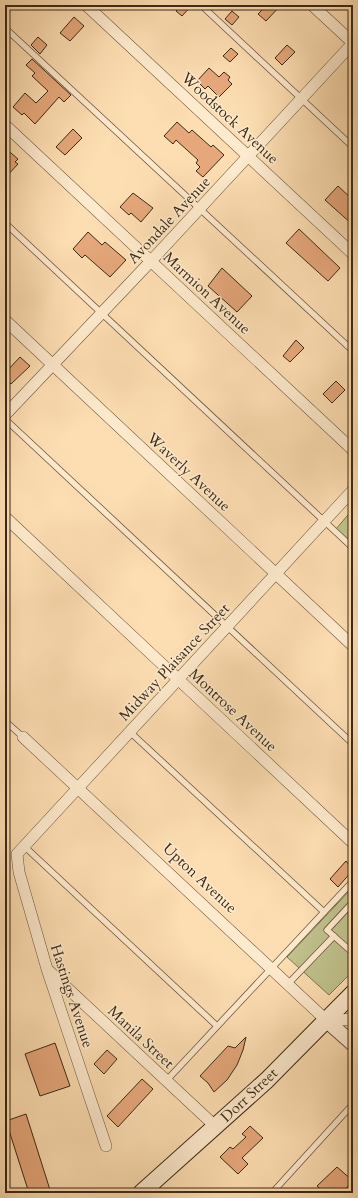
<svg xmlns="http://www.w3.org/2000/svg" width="358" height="1198" font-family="Cardo,serif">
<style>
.green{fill:#c0c18c;stroke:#7e7550}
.building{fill:#e6a87b;stroke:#3b2915}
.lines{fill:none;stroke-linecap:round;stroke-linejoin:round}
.service-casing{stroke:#6c563c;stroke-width:7}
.minor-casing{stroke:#6c563c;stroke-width:12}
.tertiary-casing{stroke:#6c563c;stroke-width:16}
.secondary-casing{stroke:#3b2915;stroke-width:18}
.service{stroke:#feeacd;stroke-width:5.5}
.minor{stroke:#feeacd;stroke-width:11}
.tertiary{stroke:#feeacd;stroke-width:14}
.secondary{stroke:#feeacd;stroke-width:16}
.labels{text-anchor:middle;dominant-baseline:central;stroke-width:3;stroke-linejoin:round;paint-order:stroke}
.street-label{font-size:15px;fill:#3b2915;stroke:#feeacd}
</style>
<rect width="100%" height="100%" fill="#fddeb2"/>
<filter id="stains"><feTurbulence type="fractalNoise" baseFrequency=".005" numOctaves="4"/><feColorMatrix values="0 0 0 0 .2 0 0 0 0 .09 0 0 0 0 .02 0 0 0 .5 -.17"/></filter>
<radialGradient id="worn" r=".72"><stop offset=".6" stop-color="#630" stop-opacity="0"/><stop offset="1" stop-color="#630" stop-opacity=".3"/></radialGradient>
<!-- green -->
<g class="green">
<path d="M353,509V544L336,529Z"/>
<path d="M353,887V971L329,995L287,957Z"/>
</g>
<!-- building -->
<g class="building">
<path d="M181,5H192L182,16L176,11Z"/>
<path d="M267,5H281L266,21L258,14Z"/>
<path d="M232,11L239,17L232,25L225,19Z"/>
<path d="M74,17L84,26L70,41L60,33Z"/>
<path d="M38,37L47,45L40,54L31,45Z"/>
<path d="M287,45L295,52L282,65L275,58Z"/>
<path d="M231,48L238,54L230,62L223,56Z"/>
<path d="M32,59L71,95L64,102L59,97L35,124L24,113L22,115L13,107L25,93L36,103L48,91L32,76L35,73L26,65Z"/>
<path d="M209,68L219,77L224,72L230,77L228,80L232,84L219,97L208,86L205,89L197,81Z"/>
<path d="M177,122L189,133L192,130L211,147L213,145L224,155L203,177L196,171L200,167L196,163L198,160L176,140L173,144L164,136Z"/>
<path d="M73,129L82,138L65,155L56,147Z"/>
<path d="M5,148L18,159L15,162L18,164L5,178Z"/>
<path d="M338,186L353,200V225L325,200Z"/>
<path d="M133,193L153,208L141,222L131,213L129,215L120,207Z"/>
<path d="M299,229L340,268L328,281L286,243Z"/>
<path d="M88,232L102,245L105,242L126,260L110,277L85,255L82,258L73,249Z"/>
<path d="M222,268L252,296L237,312L208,286Z"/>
<path d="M296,340L304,348L290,362L283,356Z"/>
<path d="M20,357L30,366L11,384L5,378V373Z"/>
<path d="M336,381L345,390L332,403L323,394Z"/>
<path d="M346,861L353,870L338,887L330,879Z"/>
<path d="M246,1037L243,1050L237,1065L227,1080L214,1092L208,1083L200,1076L228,1046L235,1048Z"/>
<path d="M55,1043L70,1086L40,1096L25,1054Z"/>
<path d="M107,1050L117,1059L104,1074L94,1064Z"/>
<path d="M142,1079L153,1089L118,1127L107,1116Z"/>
<path d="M26,1114L51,1193H29L6,1121Z"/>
<path d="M250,1126L263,1138L242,1158L248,1164L238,1174L220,1157L230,1147L233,1149L246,1137L242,1134Z"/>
<path d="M337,1167L353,1181L342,1193H325L317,1186Z"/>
</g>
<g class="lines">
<!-- service casing -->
<g class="service-casing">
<g id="service">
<path d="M201,5L353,147"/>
<path d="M5,28L353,351"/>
<path d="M5,223L353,548"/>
<path d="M5,419L353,744"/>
<path d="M5,721L23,737"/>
<path d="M130,732L324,912"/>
<path d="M24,846L217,1026"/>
<path d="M353,902L327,930L353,953"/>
<path d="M288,984L334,936"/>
<path d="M166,1081L353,881"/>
<path d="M272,1193L353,1104"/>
</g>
</g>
<!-- minor casing -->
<g class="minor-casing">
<g id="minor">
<path d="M86,5L353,254"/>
<path d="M312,5L353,43"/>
<path d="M5,125L353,450"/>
<path d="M5,320L353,646"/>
<path d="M5,415L151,261L353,43"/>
<path d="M5,517L353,843"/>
<path d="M23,737L327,1021L353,1019"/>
<path d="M49,971L215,1126"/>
<path d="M106,1146L47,969L19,872L17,854L353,490"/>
</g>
</g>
<!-- tertiary casing -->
<g class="tertiary-casing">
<path id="tertiary" d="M327,1021L353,1044"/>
</g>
<!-- secondary casing -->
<g class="secondary-casing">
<path id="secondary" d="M141,1193L267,1080L353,993"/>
</g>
<!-- service -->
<use href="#service" class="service"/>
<!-- minor -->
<use href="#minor" class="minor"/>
<!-- tertiary -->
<use href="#tertiary" class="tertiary"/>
<!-- secondary -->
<use href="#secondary" class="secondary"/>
</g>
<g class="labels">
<!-- street labels -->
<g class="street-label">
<text transform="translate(230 118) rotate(43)">Woodstock Avenue</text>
<text transform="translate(169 220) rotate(-47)">Avondale Avenue</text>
<text transform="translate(207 293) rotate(43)">Marmion Avenue</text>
<text transform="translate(189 472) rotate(43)">Waverly Avenue</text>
<text transform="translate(174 662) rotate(-47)">Midway Plaisance Street</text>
<text transform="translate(233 710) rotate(43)">Montrose Avenue</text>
<text transform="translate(200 878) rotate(43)">Upton Avenue</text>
<text transform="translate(72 996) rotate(72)">Hastings Avenue</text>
<text transform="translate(141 1037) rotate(43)">Manila Street</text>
<text transform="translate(249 1095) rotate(-43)">Dorr Street</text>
</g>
</g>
<!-- margin -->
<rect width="358" height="1198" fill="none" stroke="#fddeb2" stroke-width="20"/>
<rect x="6" y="6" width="346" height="1186" fill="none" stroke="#3b2915" stroke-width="2"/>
<rect x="10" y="10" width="338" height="1178" fill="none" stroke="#3b2915"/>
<rect width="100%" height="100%" filter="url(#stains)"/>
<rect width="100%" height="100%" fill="url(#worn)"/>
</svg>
